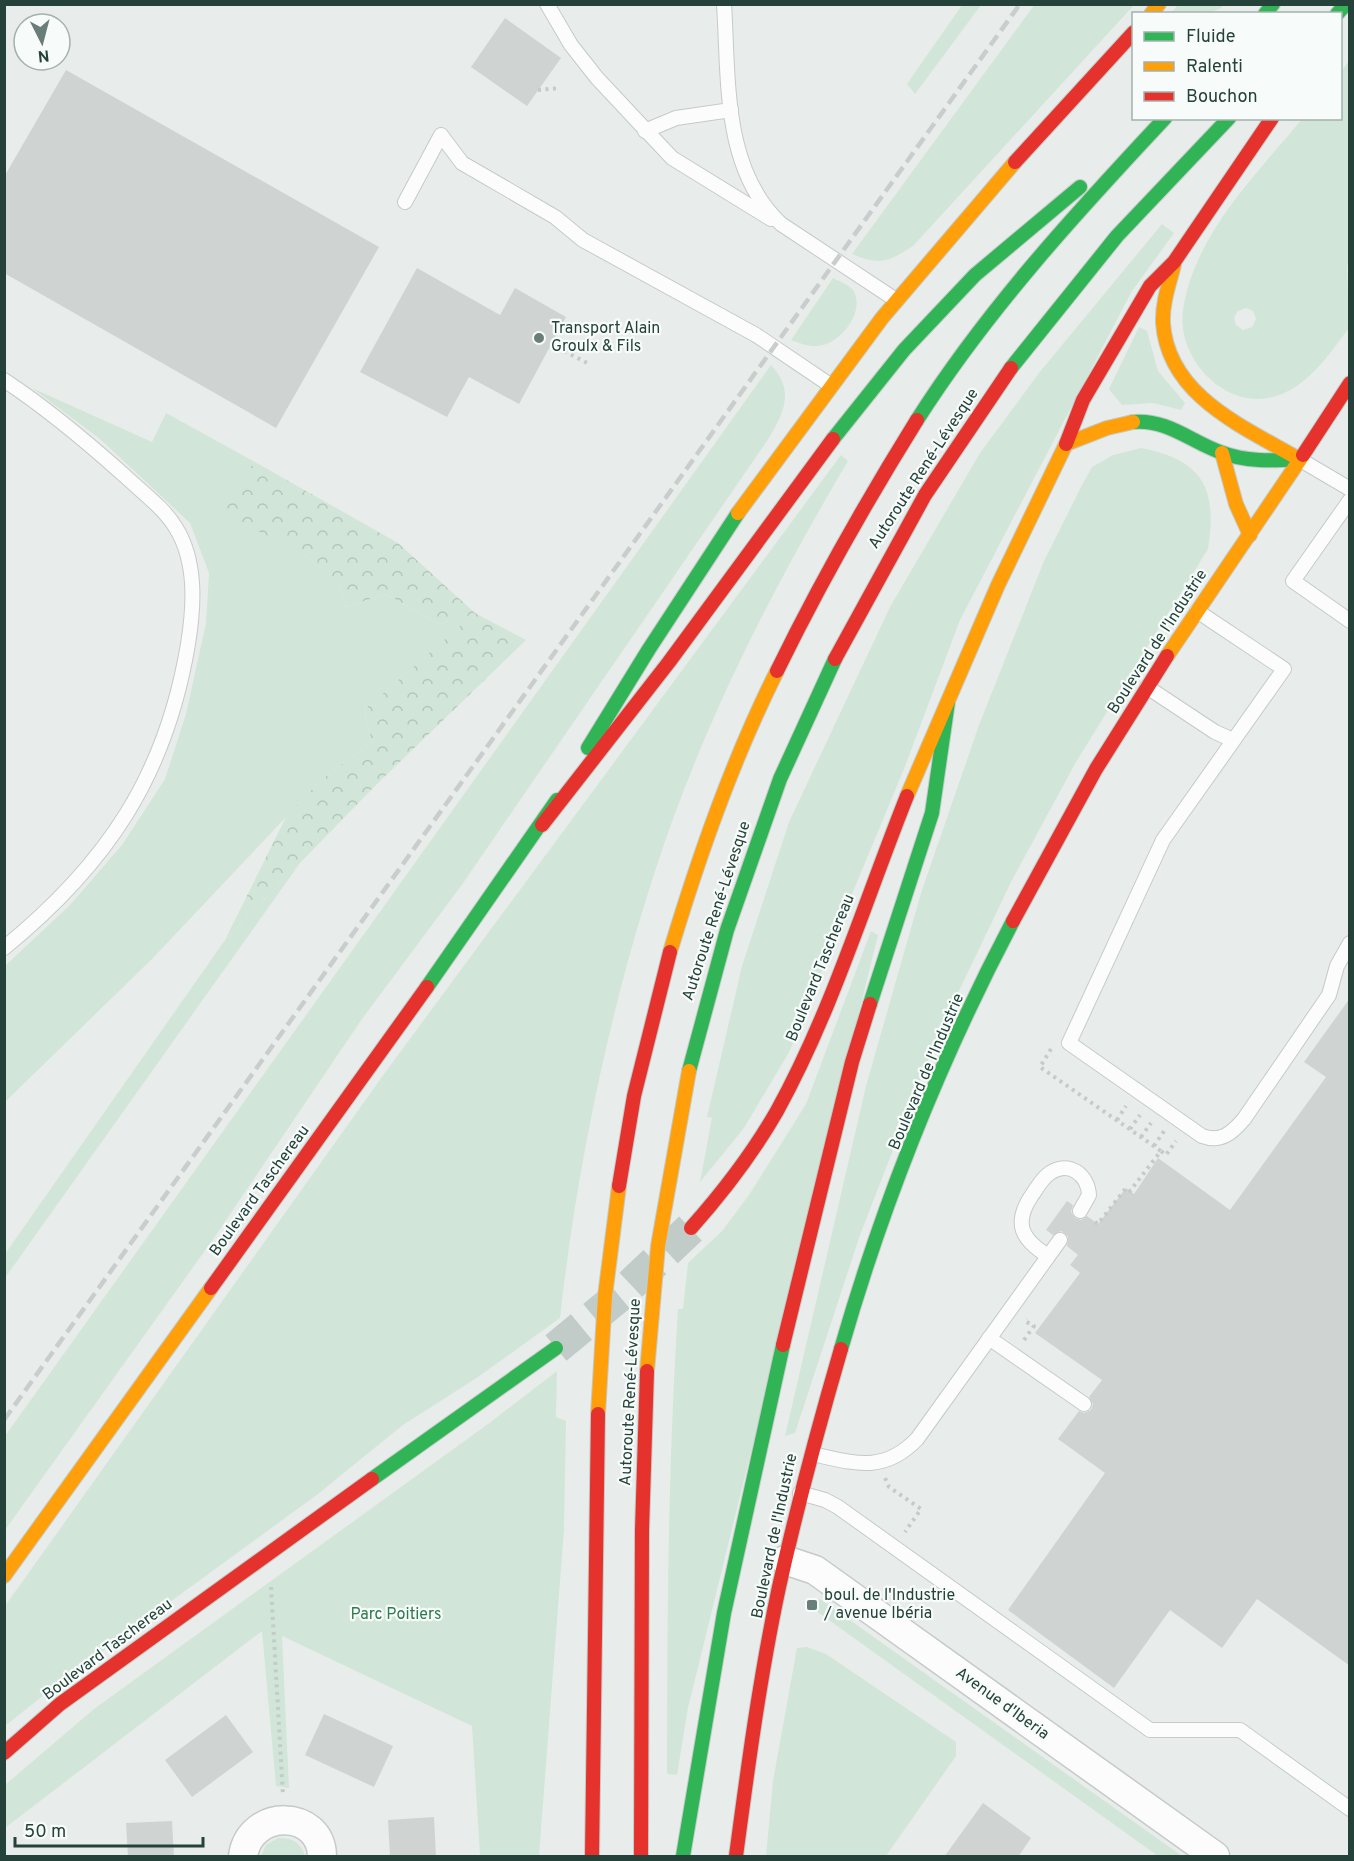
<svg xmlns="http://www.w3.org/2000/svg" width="1354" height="1861" font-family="Overpass,sans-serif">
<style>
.green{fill:#d1e6d8;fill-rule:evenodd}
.forest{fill:url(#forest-crowns)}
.building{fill:#cfd4d2}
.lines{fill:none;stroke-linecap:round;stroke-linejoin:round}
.primary-tunnel{stroke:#c1cbc8;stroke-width:33;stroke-dasharray:33 16;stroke-linecap:butt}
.lane-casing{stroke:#c5cac8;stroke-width:16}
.street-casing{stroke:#c5cac8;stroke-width:31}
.fast-casing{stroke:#c3cbc8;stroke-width:16}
.slow-casing{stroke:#c3cbc8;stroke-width:16}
.jam-casing{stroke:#c3cbc8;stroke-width:16}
.path{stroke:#c3ccca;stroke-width:4;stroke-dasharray:3 4.5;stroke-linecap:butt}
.lane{stroke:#fcfcfc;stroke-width:14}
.street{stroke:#fcfcfc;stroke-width:28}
.fast{stroke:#30b455;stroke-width:14}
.slow{stroke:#ff9f0a;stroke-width:14}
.jam{stroke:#e5322d;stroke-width:14}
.rail{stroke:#c9cdcc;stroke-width:4.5;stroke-dasharray:12 6;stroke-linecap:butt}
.poi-dot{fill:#697e78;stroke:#f7fbf9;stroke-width:2}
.labels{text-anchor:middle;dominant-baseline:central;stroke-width:4.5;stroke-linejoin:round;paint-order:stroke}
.poi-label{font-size:16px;fill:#24423a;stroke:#f7fbf9;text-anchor:start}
.street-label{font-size:16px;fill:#24423a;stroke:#f7fbf9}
.park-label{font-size:16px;fill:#2d7a4b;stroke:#f7fbf9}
</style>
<defs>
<pattern id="forest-crowns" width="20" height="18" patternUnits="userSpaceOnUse" patternTransform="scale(1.5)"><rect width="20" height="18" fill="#d1e6d8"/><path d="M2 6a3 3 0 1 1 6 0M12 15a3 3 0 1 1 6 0" fill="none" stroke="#b3c6ba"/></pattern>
</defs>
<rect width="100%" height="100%" fill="#e8edeb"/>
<!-- green -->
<g class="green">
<path d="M1035,4L1134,5L913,246C888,262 880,266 852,254Z"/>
<path d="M962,5H981L915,94L907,84Z"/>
<path d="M1178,5H1224C1211,18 1188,13 1170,14Z"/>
<path d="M1349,61L1350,260L1347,266L1349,328C1331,352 1311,382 1282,394C1231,416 1176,362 1183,310C1194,235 1256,175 1302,119L1340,118L1341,72ZM1246,308L1253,311L1256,319L1252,327L1243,330L1236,325L1234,318L1238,311Z"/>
<path d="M1162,224L1174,233L1132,291L960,620L904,769L835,935L807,1013L788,1054L744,1128L700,1182L712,1118L707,1117L742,966L789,822L890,607L980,453L1039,373Z"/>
<path d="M833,278C839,281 849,285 853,290C866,310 842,341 823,345C811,348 802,344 791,340Z"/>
<path d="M1139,327L1147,331L1158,371L1185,403L1181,410L1153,403L1122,405L1109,389Z"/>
<path d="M771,365C795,391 784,412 769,438L461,886L362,1019L214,1238L5,1530V1436Z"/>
<path d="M32,388L152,442L166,413L255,462L214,508L306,556L337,582L346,607L386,594L439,624L476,613L364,710L372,742L322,779L152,959L5,1102V966L70,905L122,845L165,779L186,714L206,623L209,573L190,523L100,439Z"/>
<path d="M1141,448C1202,460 1218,487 1208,549L1076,762L1012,880L937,1037L860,1235L795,1433L785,1436L866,1086L921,893L979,725L1044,561L1081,487L1092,467L1113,455Z"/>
<path d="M841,455L848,461C780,576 719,693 673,819C617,973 578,1155 560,1318L478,1377L403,1425L318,1494L59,1683L5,1726V1606L384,1074Z"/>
<path d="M300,863L5,1278V1254L225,940Z"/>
<path d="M871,931L878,935L688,1708L677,1775L667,1774C667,1619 668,1464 678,1309H683L688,1263L722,1231L749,1195L806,1104Z"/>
<path d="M557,1371L556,1417L566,1421L564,1529L539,1856H480L472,1726L282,1636L289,1788L276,1786L262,1631L5,1828V1785L94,1709L488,1424Z"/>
<path d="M818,1598L823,1601L1182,1856H1158L819,1613L814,1608Z"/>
<path d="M807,1647L826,1654L956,1742V1756L886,1856H766L773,1781L797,1648Z"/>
<path d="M278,1838C292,1837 301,1843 305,1856H261L266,1845Z"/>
</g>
<!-- forest -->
<path class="forest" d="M255,462L398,543L475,613L526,640L374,787L225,940L286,817L322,779L372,742L364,710L474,614L439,624L386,594L346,607L337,582L306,556L213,508Z"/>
<!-- building -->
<g class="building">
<path d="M505,18L561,58L527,106L471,67Z"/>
<path d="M66,70L379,247L276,428L4,273V177Z"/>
<path d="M417,268L500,315L515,288L566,317L519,404L469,377L447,417L360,372Z"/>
<path d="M1350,998V1666L1257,1599L1222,1648L1170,1610L1114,1688L1008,1610L1105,1473L1058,1439L1079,1411L1084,1413L1091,1410L1093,1404L1089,1397L1102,1380L1035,1333L1080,1273L1070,1265L1078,1255L1067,1246L1068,1236L1061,1231L1053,1235L1046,1230L1067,1201L1073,1205L1071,1212L1075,1218L1081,1220L1087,1216L1098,1224L1126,1188L1134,1194L1158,1158L1230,1210L1326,1077L1304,1062Z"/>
<path d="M324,1714L393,1746L374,1787L305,1755Z"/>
<path d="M226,1715L253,1752L192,1797L165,1760Z"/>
<path d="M983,1803L1031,1838L1018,1857H944Z"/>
<path d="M434,1817L436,1857H390L388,1820Z"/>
<path d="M172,1821L174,1857H128L126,1823Z"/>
</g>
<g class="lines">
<!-- primary-tunnel -->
<path class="primary-tunnel" d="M556,1348L620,1295L691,1228"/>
<!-- lane casing -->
<g class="lane-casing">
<g id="lane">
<path d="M547,4L571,45L597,78L672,158L771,219"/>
<path d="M724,4C729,79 722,169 781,224L896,300"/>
<path d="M645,131L676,118L731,110"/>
<path d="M405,202L441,135L462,163L555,217L583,240L756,335L830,385"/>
<path d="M4,380C48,409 87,442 125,476C142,492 165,509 176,528C197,562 194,607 188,644C166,776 107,864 4,948"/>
<path d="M1299,459L1350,489"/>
<path d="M1350,500L1293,581L1350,621"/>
<path d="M1197,611L1284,669L1163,840L1069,1043L1202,1136C1221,1143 1232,1133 1244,1119L1329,995L1337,966L1350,943"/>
<path d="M1147,687L1215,732L1233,740"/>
<path d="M1048,1256C1021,1239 1013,1223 1032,1195C1037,1188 1042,1178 1050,1173C1069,1160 1088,1175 1089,1195L1080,1211"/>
<path d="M989,1338L1084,1404"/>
<path d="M812,1454C854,1463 883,1474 917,1439L1060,1240"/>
<path d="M800,1493L825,1500L838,1507L1150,1730H1240L1350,1809"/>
</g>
</g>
<!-- street casing -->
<g class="street-casing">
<g id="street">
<path d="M785,1560L815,1570L1215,1856"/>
<path d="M243,1856C250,1808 321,1809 322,1856"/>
</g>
</g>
<!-- fast casing -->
<g class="fast-casing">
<g id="fast">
<path d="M1265,14L1273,4"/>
<path d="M1337,14L1346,4"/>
<path d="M1011,368L1117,236L1229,118"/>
<path d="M917,420C987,310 1076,213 1165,118"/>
<path d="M1133,422C1167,419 1190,441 1220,452C1245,462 1273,461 1299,459"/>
<path d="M833,439L904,350L975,275L1080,187"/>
<path d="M588,748L649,649L738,513"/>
<path d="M427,987L557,800"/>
<path d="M870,1004L932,813L948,702"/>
<path d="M689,1071L727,930L780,779L835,659"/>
<path d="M841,1349C883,1203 942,1056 1013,921"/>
<path d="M372,1479L556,1348"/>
<path d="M683,1856L724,1613L783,1345"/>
</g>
</g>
<!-- slow casing -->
<g class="slow-casing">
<g id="slow">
<path d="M1151,14L1159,4"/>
<path d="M1174,265C1169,284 1162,304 1163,323C1168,396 1244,427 1299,459"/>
<path d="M1222,453L1236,504L1250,535"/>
<path d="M738,513L882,318L1015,162"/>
<path d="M1167,656L1303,455"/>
<path d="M907,796L998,585L1066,444L1107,428L1133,422"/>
<path d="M670,952C699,856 732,761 777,671"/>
<path d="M647,1371L658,1246L689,1071"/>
<path d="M598,1414L605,1296L619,1186"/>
<path d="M4,1576L211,1288"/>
</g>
</g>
<!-- jam casing -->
<g class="jam-casing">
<g id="jam">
<path d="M1015,162L1134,32"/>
<path d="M1066,444L1083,400L1150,286L1174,262L1272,118"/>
<path d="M1303,455L1350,383"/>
<path d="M835,659L925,495L1011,368"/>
<path d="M777,671C819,585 866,502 917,420"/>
<path d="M542,825L669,662L833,439"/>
<path d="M1013,921L1096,769L1167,656"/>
<path d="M619,1186L634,1096L670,952"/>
<path d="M691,1228C723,1192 753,1153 777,1111C832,1011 865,901 907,796"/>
<path d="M211,1288L427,987"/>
<path d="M783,1345L852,1062L870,1004"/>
<path d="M4,1753L60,1704L372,1479"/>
<path d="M592,1856L598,1414"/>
<path d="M641,1856L642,1530L647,1371"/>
<path d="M736,1856C748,1766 760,1676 779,1587C797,1507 818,1428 841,1349"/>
</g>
</g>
<!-- path -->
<g class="path">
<path d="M538,90L560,88"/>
<path d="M551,344L589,364"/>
<path d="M1051,1049L1040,1067L1161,1151"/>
<path d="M1117,1120L1126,1106"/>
<path d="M1130,1129L1140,1115"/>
<path d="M1141,1137L1151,1123"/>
<path d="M1154,1146L1164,1131"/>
<path d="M1095,1222L1098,1224L1126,1188L1130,1191L1161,1151L1166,1155L1176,1141"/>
<path d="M1024,1340L1034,1326L1025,1321L1027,1319"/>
<path d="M885,1478L889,1487L921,1509L905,1532"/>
<path d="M271,1587L283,1796"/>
</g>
<!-- lane -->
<use href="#lane" class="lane"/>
<!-- street -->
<use href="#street" class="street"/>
<!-- fast -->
<use href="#fast" class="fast"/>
<!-- slow -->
<use href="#slow" class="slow"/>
<!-- jam -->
<use href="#jam" class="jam"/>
<!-- rail -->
<path class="rail" d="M4,1420L1020,4"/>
</g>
<!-- markers -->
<g class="poi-dot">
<circle cx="539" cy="338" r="6"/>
<rect x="806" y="1599" width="12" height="12" rx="3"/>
</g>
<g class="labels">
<!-- poi labels -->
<g class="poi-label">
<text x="551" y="329">Transport Alain<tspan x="551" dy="18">Groulx &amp; Fils</tspan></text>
<text x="824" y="1596">boul. de l'Industrie<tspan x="824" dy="18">/ avenue Ibéria</tspan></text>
</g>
<!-- street labels -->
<g class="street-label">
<text transform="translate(924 469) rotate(-57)">Autoroute René-Lévesque</text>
<text transform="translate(1158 642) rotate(-57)">Boulevard de l'Industrie</text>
<text transform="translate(717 911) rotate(-72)">Autoroute René-Lévesque</text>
<text transform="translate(821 968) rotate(-68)">Boulevard Taschereau</text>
<text transform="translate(927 1072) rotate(-67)">Boulevard de l'Industrie</text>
<text transform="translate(260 1191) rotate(-54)">Boulevard Taschereau</text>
<text transform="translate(631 1392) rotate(-87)">Autoroute René-Lévesque</text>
<text transform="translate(775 1536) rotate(-78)">Boulevard de l'Industrie</text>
<text transform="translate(108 1650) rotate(-37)">Boulevard Taschereau</text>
<text transform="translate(1002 1704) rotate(36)">Avenue d'Iberia</text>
</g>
<!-- park labels -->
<g class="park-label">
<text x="396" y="1615">Parc Poitiers</text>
</g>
</g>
<!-- border -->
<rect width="1354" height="1861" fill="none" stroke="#24423a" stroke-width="12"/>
<!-- legend -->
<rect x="1132" y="12" width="210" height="108" fill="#f7fbf9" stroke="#a3b1ad" stroke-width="1.5"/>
<rect x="1144" y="32" width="30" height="9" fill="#30b455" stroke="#a3b1ad" stroke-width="1.5"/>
<text x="1186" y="42" font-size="18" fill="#24423a">Fluide</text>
<rect x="1144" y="62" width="30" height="9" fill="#ff9f0a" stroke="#a3b1ad" stroke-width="1.5"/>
<text x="1186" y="72" font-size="18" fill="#24423a">Ralenti</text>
<rect x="1144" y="92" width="30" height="9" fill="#e5322d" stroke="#a3b1ad" stroke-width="1.5"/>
<text x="1186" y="102" font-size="18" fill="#24423a">Bouchon</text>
<!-- north arrow -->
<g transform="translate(42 42) rotate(174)"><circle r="28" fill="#f7fbf9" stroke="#a3b1ad" stroke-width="1.5"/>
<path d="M0-4.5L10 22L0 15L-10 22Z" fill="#697e78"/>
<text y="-9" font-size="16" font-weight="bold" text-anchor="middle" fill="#24423a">N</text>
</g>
<!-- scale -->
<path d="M15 1837v9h188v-9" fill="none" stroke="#24423a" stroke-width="3"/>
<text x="24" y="1837" font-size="18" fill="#24423a" stroke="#f7fbf9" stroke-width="4.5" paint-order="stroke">50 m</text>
</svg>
